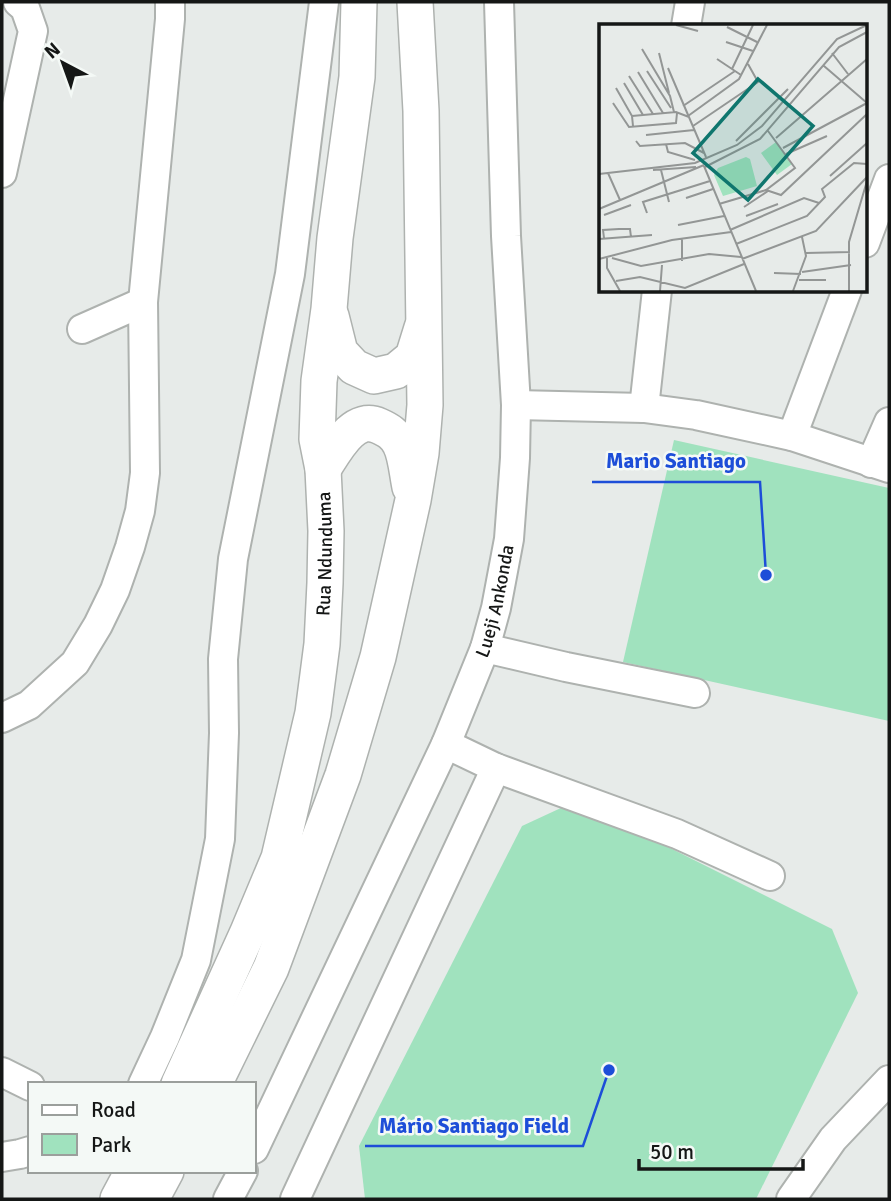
<svg xmlns="http://www.w3.org/2000/svg" width="891" height="1201" font-family="Signika,sans-serif">
<style>
.green{fill:#a0e2be}
.lines{fill:none;stroke-linecap:round;stroke-linejoin:round}
.minor-casing{stroke:#aeb2af;stroke-width:32}
.major-casing{stroke:#aeb2af;stroke-width:38}
.minor{stroke:#fff;stroke-width:28}
.major{stroke:#fff;stroke-width:35}
.labels{text-anchor:middle;dominant-baseline:central;stroke-width:5;stroke-linejoin:round;paint-order:stroke}
.street-label{font-size:19px;fill:#151716;stroke:#f4f9f6}
.inset-road{fill:none;stroke:#939695;stroke-width:2}
.view{fill:#0f766e;fill-opacity:0.15;stroke:#0f766e;stroke-width:3.5}
.inset-edge{fill:none;stroke:#151716;stroke-width:3.5}
.leader{fill:none;stroke:#1d4ed8;stroke-width:2.5}
.callout-dot{fill:#1d4ed8;stroke:#f4f9f6;stroke-width:2.5}
.callout-label{font-size:21px;text-anchor:middle;font-weight:bold;fill:#1d4ed8;stroke:#f4f9f6;stroke-width:5;stroke-linejoin:round;paint-order:stroke}
</style>
<rect width="100%" height="100%" fill="#e7ebe9"/>
<!-- green -->
<g class="green">
<path d="M674,440L889,488V721L623,662Z"/>
<path d="M576,801L832,929L858,993L756,1199H365L359,1146L522,826Z"/>
</g>
<g class="lines">
<!-- minor casing -->
<g class="minor-casing">
<g id="minor">
<path d="M686,26L690,2"/>
<path d="M2,173L33,31L25,8L18,2"/>
<path d="M865,243L889,179"/>
<path d="M82,329L143,302"/>
<path d="M516,405L644,408L696,415L792,436L889,468"/>
<path d="M644,408L657,290"/>
<path d="M792,436L847,290"/>
<path d="M871,463L889,422"/>
<path d="M485,648L566,667L695,693"/>
<path d="M2,718L29,705L75,663L98,625L115,590L130,547L140,511L145,473L143,302L170,19V2"/>
<path d="M446,744L496,768L677,834L770,876"/>
<path d="M2,1072L30,1086"/>
<path d="M143,1084L165,1037L196,960L220,839L224,733L223,659L233,559L290,274L324,2"/>
<path id="s1" d="M254,1149L446,744L485,648L496,608L509,539L515,458L516,405L506,236L499,2"/>
<path d="M2,1157L20,1154L30,1151"/>
<path d="M228,1199L243,1171"/>
<path d="M295,1199L496,768"/>
<path d="M791,1199L833,1139L889,1080"/>
</g>
</g>
<!-- major casing -->
<g class="major-casing">
<g id="major">
<path d="M331,316L340,352L354,367L374,376L396,371L413,357L422,328"/>
<path d="M323,469C335,451 353,414 379,426C388,430 395,434 400,444C406,455 407,473 410,487"/>
<path id="s2" d="M179,1084L248,932L279,858L313,713L322,644L325,583L326,531L323,469L317,439L319,381L329,309L335,238L357,77L359,2"/>
<path d="M214,1084L271,968L343,775L378,657L413,500L421,453L425,405L421,111L415,2"/>
<path d="M118,1199L133,1171"/>
<path d="M151,1199L166,1171"/>
</g>
</g>
<!-- minor -->
<use href="#minor" class="minor"/>
<!-- major -->
<use href="#major" class="major"/>
</g>
<g class="labels">
<!-- street labels -->
<g class="street-label">
<text stroke="none"><textPath href="#s2" startOffset="556">Rua Ndunduma</textPath></text>
<text stroke="none"><textPath href="#s1" startOffset="600">Lueji Ankonda</textPath></text>
</g>
</g>
<!-- overview -->
<g transform="translate(599 24)">
<rect width="268" height="268" fill="#e7ebe9"/>
<path d="M177,118L193,140L178,151L162,129ZM147,133L151,135L158,162L124,172L115,151L119,144Z" fill="#a0e2be"/>
<path class="inset-road" d="M77,1L99,7M128,3L158,18M127,18L154,27M43,25L71,72L75,88M60,29L70,69M233,29L249,50M118,35L142,51M225,42L268,79M69,44L107,133M133,45L154,1M48,47L72,84M39,48L64,89M30,52L54,90M25,59L44,91M17,64L33,92L34,102M14,79L30,103L77,99L78,89M84,82L136,47M33,92L77,88L90,93M89,92L140,55L168,1M94,102L159,58L149,40M47,111L95,106M177,114L268,35M37,117L41,122L86,119L105,129M137,117L189,65M67,120L69,128L96,136M184,124L268,79M187,130L228,112M105,142L157,267M106,143L161,115L240,23L268,8M54,146L97,143M62,146L70,178M9,149L21,176M0,150L96,139L138,121L163,102L238,15L268,1M231,152L268,119M167,166L182,171L268,90M87,174L114,165M120,180L167,166L196,144L169,107M145,183L169,167M0,185L105,141M48,189L44,178L111,157M5,191L32,181M147,192L179,180M79,201L125,192M131,206L205,174L220,179M5,214L4,206L20,205H31L32,213M0,215L53,211M83,215V237M137,220L208,192L226,173L223,165L255,139L268,140M207,229L251,228M8,234V244L21,267M13,234L42,242L110,230L142,233M0,235L73,216L132,208M143,235L217,207L268,153M203,248L252,241M175,249L202,250M200,256H227M17,257L41,253L86,264L145,240M61,267L63,241M194,267L207,232L203,213M250,267V218L268,157"/>
<path class="view" d="M159,55L214,102L149,176L94,129Z"/>
<rect width="268" height="268" class="inset-edge"/>
</g>
<!-- callouts -->
<path class="leader" d="M766 575L760 482H592M609 1070L583 1146H365"/>
<g class="callout-dot">
<circle cx="766" cy="575" r="7"/>
<circle cx="609" cy="1070" r="7"/>
</g>
<g class="callout-label">
<text x="676" y="468">Mario Santiago</text>
<text x="474" y="1133">Mário Santiago Field</text>
</g>
<!-- border -->
<rect width="891" height="1201" fill="none" stroke="#151716" stroke-width="7"/>
<!-- legend -->
<rect x="28" y="1082" width="228" height="91" fill="#f4f9f6" stroke="#9b9f9c" stroke-width="2"/>
<rect x="42" y="1105" width="35" height="10" fill="#ffffff" stroke="#9b9f9c" stroke-width="2"/>
<text x="91" y="1117" font-size="21" fill="#151716">Road</text>
<rect x="42" y="1134" width="35" height="21" fill="#a0e2be" stroke="#9b9f9c" stroke-width="2"/>
<text x="91" y="1152" font-size="21" fill="#151716">Park</text>
<!-- north arrow -->
<g transform="translate(63 63) rotate(319)" stroke="#f4f9f6" stroke-width="5" paint-order="stroke">
<path d="M0-5L12 26L0 18L-12 26Z" fill="#151716"/>
<text y="-10" font-size="19" font-weight="bold" text-anchor="middle" fill="#151716">N</text>
</g>
<!-- scale -->
<path d="M639 1159v10h164v-10" fill="none" stroke="#151716" stroke-width="3.5"/>
<text x="650" y="1159" font-size="21" fill="#151716" stroke="#f4f9f6" stroke-width="5" paint-order="stroke">50 m</text>
</svg>
